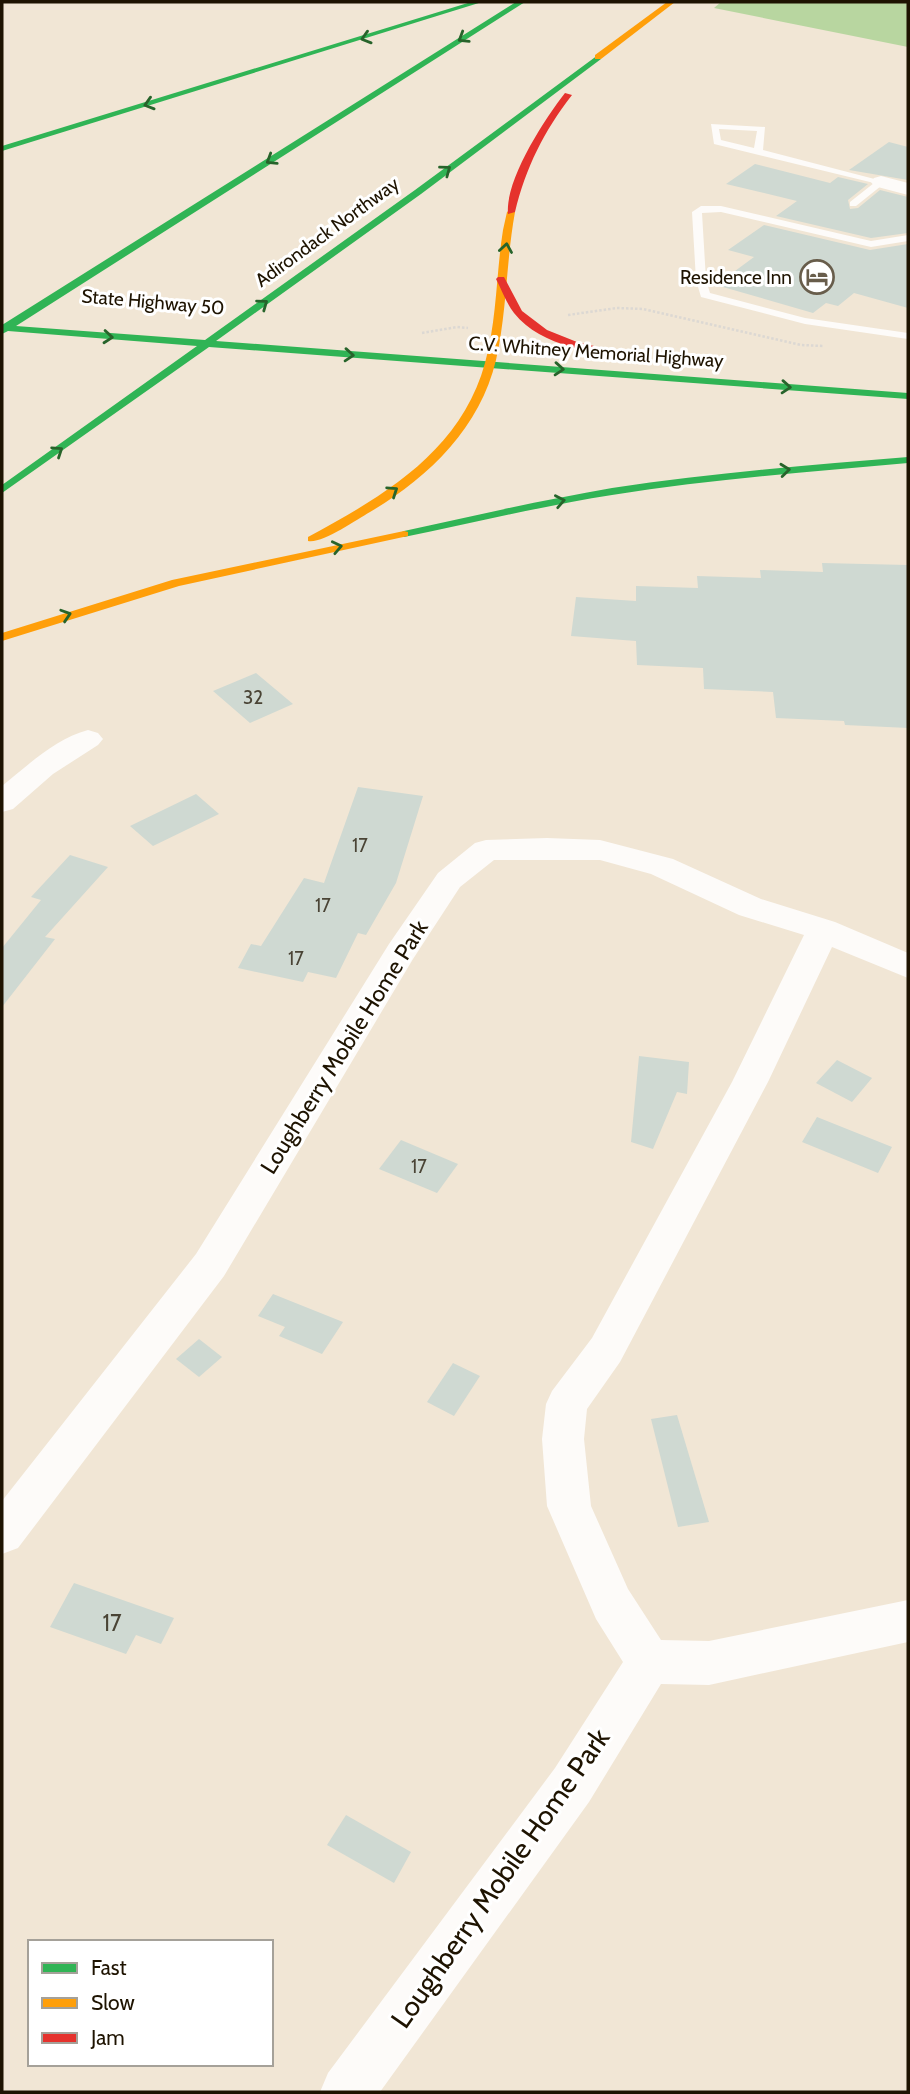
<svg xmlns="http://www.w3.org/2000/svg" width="910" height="2094" font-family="Cabin,sans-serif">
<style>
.forest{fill:#b8d6a0}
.building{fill:#cfd9d2}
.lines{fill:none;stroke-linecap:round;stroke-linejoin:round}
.path{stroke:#dcd8d3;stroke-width:2.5;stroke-dasharray:2.5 2;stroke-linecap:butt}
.lane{fill:#fdfbf9;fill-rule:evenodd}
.street{fill:#fdfbf9;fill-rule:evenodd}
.fast{fill:#30b455;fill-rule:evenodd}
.slow{fill:#ff9f0a;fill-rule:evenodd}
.jam{fill:#e5322d;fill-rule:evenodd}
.oneway{stroke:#27642b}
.labels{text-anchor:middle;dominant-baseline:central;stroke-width:6;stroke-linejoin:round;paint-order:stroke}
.far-street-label{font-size:19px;fill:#1e1301;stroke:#fff}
.far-poi-label{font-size:19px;fill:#1e1301;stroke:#fff;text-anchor:end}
.number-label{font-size:19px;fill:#4a4435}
.street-label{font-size:23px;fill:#1e1301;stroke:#fff}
.near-number-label{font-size:23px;fill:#4a4435}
.near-street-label{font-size:28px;fill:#1e1301;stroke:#fff}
</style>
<rect width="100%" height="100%" fill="#f1e6d5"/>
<!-- forest -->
<path class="forest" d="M721,2H908V47L714,8Z"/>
<!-- building -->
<g class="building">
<path d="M889,142L908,147V180L849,170Z"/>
<path d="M755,164L830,183L838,177L868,184L848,200L850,209L858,208L880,190L908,197V233L871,238L776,216L797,201L726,184Z"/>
<path d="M764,225L870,250L908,244V308L854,293L838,306L826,303L813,313L716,285L754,257L728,250Z"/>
<path d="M822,563L908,565V728L845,725L844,721L776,718L773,692L704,689L703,668L637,665L636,641L571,636L576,597L636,601V586L698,588L697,576L761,578L760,570L823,572Z"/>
<path d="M256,673L293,704L250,723L213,691Z"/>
<path d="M358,787L423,796L396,883L366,935L358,933L336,978L308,972L303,982L238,968L251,944L261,946L304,878L324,883Z"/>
<path d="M196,794L219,814L153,846L130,826Z"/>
<path d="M70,855L108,867L45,937L55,939L2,1007V948L41,900L31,897Z"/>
<path d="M639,1056L689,1062L687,1094L677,1092L653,1149L631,1142Z"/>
<path d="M837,1060L872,1078L852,1102L816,1083Z"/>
<path d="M817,1117L892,1147L878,1173L802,1142Z"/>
<path d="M401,1140L458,1164L437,1193L379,1169Z"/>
<path d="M273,1294L343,1322L322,1354L279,1336L285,1327L258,1316Z"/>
<path d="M199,1339L222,1357L199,1377L176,1359Z"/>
<path d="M453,1363L480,1376L454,1416L427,1402Z"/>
<path d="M677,1415L709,1522L678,1527L651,1419Z"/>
<path d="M74,1583L174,1618L161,1644L136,1635L126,1654L50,1627Z"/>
<path d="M346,1815L411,1852L394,1883L327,1845Z"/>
</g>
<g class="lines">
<!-- path -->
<g class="path">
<path d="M568,315L617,308L643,309L801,345L824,346"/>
<path d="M422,333L457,327L468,328"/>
</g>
<!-- lane -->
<g class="lane">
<path d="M711,124L765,127L763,150L886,182L856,206H850V202L874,183L714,144ZM719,129L757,131L754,148L721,140Z"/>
<path d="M701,206H721L871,241L908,235V241L871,247L721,212L702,213L706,280L710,293L805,318L908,333V339L805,324L701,297L696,280L692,212Z"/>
</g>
<!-- street -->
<g class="street">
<path d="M881,176L908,183V195L874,186L871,182L874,178Z"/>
<path d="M88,730L98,733L103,739L98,745L53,774L13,809L2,812V786C27,766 56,738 88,730Z"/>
<path d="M547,838L600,840L673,859L761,899L835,922L908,953V978L832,947L768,1082L620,1362L587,1409L584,1439L591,1506L628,1589L661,1640L709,1641L908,1600V1642L709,1685L661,1684L589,1802L380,2092H320L328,2073L555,1768L623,1662L596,1619L547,1506L542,1439L546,1404L552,1391L592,1338L732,1082L804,935L739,915L651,874L600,860H494L460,887L413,959L224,1276L18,1548L2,1554V1501L196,1254L389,944L438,873L475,843L486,840Z"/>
</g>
<!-- fast -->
<g class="fast">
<path d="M471,2H482L2,151V146Z"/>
<path d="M516,2H525L16,326L205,340L415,190L598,55L601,59L421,194L216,341L908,393V399L209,347L2,493V485L197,346L8,331L2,334V325Z"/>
<path d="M908,457V463C809,472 710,479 612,495C542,506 473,523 404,537L398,534L404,531C473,516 542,500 612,488C710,473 809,465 908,457Z"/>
</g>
<!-- slow -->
<g class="slow">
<path d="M667,2H675L601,59H595V55Z"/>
<path d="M511,209L515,212C506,261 507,312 496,360C480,428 428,478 370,512C356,520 322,544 308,541V537C384,496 461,451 485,363C497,320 496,274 503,230L507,212Z"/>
<path d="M404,531L408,532V536L179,586L2,641V633L172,580Z"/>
</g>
<!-- jam -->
<g class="jam">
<path d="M565,93L572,95C544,131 526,167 515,212L508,214C505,180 544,120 565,93Z"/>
<path d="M498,277H504L522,311L547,330L577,342L641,357L636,360C595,352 542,348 514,313C506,303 502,290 496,279Z"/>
</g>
</g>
<!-- one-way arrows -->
<defs><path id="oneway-chevron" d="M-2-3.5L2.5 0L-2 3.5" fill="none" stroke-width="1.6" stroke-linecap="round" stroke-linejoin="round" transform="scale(1.75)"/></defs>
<g class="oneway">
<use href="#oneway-chevron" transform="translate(366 38) rotate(163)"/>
<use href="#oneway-chevron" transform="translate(463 38) rotate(148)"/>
<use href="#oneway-chevron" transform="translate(149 104) rotate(163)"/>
<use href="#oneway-chevron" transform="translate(271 160) rotate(148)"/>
<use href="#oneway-chevron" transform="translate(446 170) rotate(-37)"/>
<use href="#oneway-chevron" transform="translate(506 248) rotate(-81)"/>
<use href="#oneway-chevron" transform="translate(263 304) rotate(-36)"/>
<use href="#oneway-chevron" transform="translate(108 337) rotate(5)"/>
<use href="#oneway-chevron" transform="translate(349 355) rotate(4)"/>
<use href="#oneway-chevron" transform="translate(559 369) rotate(4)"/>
<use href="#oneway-chevron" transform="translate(786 387) rotate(4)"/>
<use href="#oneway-chevron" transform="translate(58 451) rotate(-34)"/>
<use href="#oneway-chevron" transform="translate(785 470) rotate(-6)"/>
<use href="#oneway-chevron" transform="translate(393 491) rotate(-34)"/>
<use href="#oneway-chevron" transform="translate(560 501) rotate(-11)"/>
<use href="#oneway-chevron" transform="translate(337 547) rotate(-12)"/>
<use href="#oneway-chevron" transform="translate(66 615) rotate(-18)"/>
</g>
<!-- icons -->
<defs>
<g id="hotel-ring" transform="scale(1.75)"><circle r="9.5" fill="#fff" stroke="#685d4b" stroke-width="1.5"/><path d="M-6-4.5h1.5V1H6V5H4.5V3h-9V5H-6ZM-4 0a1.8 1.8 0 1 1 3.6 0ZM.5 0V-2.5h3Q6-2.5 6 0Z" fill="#685d4b"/></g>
</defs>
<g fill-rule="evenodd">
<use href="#hotel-ring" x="817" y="277"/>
</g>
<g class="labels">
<!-- far-street labels -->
<g class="far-street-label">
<text transform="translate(327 232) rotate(-36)">Adirondack Northway</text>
<text transform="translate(153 302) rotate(5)">State Highway 50</text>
<text transform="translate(596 352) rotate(4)">C.V. Whitney Memorial Highway</text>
</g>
<!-- far-poi labels -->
<g class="far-poi-label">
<text x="792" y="277">Residence Inn</text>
</g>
<!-- number labels -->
<g class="number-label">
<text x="253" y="697">32</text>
<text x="360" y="845">17</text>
<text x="323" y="905">17</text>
<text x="296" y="958">17</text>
<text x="419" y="1166">17</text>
</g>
<!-- street labels -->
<g class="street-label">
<text transform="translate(344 1047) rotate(-58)">Loughberry Mobile Home Park</text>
</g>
<!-- near-number labels -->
<g class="near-number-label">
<text x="112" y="1623">17</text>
</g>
<!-- near-street labels -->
<g class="near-street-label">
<text transform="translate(500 1878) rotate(-55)">Loughberry Mobile Home Park</text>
</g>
</g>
<!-- border -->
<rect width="910" height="2094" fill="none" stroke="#1e1301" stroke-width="7"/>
<!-- legend -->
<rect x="28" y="1940" width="245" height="126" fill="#ffffff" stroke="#a5a199" stroke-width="2"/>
<rect x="42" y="1963" width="35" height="10" fill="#30b455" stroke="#a5a199" stroke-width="2"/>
<text x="91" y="1975" font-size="21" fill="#1e1301">Fast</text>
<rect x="42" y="1998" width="35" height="10" fill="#ff9f0a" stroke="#a5a199" stroke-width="2"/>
<text x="91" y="2010" font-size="21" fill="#1e1301">Slow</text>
<rect x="42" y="2033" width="35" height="10" fill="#e5322d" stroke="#a5a199" stroke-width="2"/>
<text x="91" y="2045" font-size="21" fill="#1e1301">Jam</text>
</svg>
